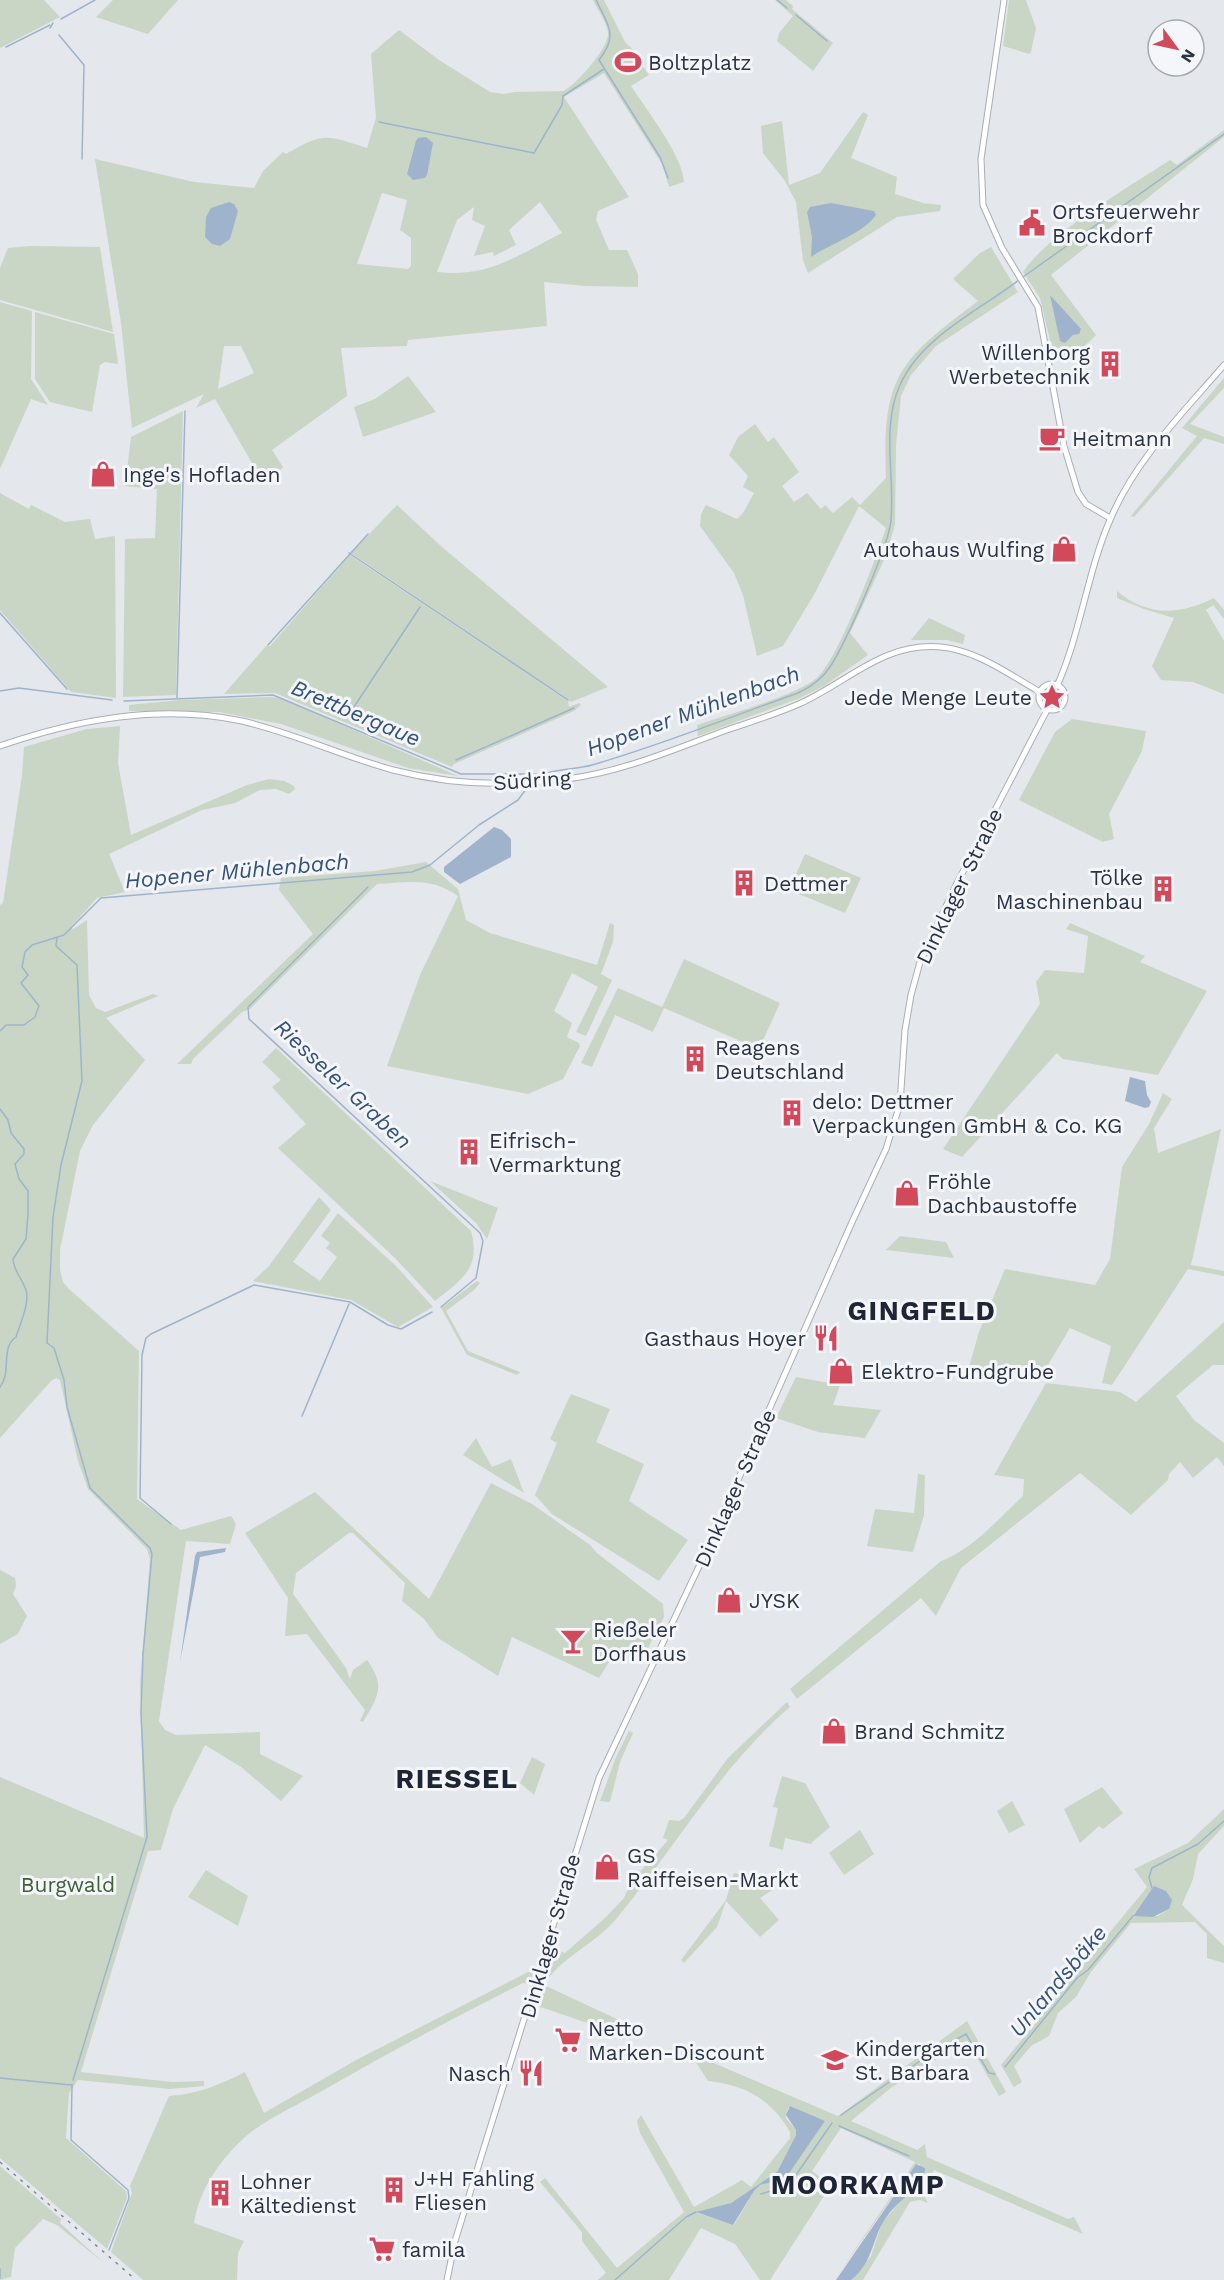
<svg xmlns="http://www.w3.org/2000/svg" width="1224" height="2280" font-family="'Work Sans',sans-serif">
<style>
.green{fill:#c9d6c5;fill-rule:evenodd}
.water{fill:#9fb4cc}
.lines{fill:none;stroke-linecap:round;stroke-linejoin:round}
.stream{stroke:#9fb4cc;stroke-width:1.5}
.secondary-casing{stroke:#a9aeb7;stroke-width:7}
.secondary{stroke:#fff;stroke-width:5}
.rail{stroke:#7d8696;stroke-width:1.5;stroke-dasharray:3 6;stroke-linecap:butt}
.labels{text-anchor:middle;dominant-baseline:central;stroke-width:6;stroke-linejoin:round;paint-order:stroke}
.poi-label{font-size:21px;fill:#2b3445;stroke:#f4f6f9;text-anchor:start}
.street-label{font-size:21px;fill:#2b3445;stroke:#f4f6f9}
.park-label{font-size:21px;fill:#3f6138;stroke:#f4f6f9}
.water-label{font-size:22px;font-style:italic;fill:#34527a;stroke:#f4f6f9}
.district-label{font-size:27px;font-weight:bold;letter-spacing:1.5px;fill:#1d2536;stroke:#f4f6f9}
</style>
<rect width="100%" height="100%" fill="#e4e7ec"/>
<!-- green -->
<g class="green">
<path d="M0,0H44L60,17L0,48Z"/>
<path d="M113,0H178L148,34L96,17Z"/>
<path d="M593,0H604L625,42L641,57V64L649,75L631,86C646,109 683,156 684,182L669,187L662,164L604,73L564,97L629,197L598,211L596,220L609,250H627L638,274V287L585,286L544,282L547,326L408,340L407,346L341,348L347,396L272,450L283,467L269,483L252,463L215,399L196,408L204,394L132,428L121,323L95,159L194,182L254,188L263,171L283,152L286,154C325,132 325,135 367,148L376,118L371,54L399,30L439,60L490,92L503,94L515,92L564,91C577,83 606,51 608,35C609,25 597,9 593,0ZM382,193L407,200L400,230L411,238V266L408,269L357,264ZM540,202L562,233C518,255 488,278 437,272L457,220L474,207L472,220L485,226L474,256L493,252L494,256L516,245L509,230ZM224,346H241L254,373L218,389Z"/>
<path d="M775,0H786L793,6L792,9L833,43L813,71L777,41L779,33L793,16Z"/>
<path d="M1009,0H1026L1036,28L1031,52L1029,54L1003,46Z"/>
<path d="M863,112L868,115L851,158L897,177L895,194L923,203L941,205L940,211L897,217L808,273L803,260L796,202L785,181L763,153L761,126L782,121L789,185L820,173Z"/>
<path d="M1224,130V137L1051,275L1096,335C1087,344 1071,361 1057,359L1052,349L1040,298L1023,272C1049,233 1129,187 1170,160L1177,165Z"/>
<path d="M30,246L100,247L113,332L0,300V268L8,248Z"/>
<path d="M991,247L1018,292L936,346L911,375L901,396L896,445L895,525L884,560L850,633L868,655L824,686L800,698L698,736L697,725C726,715 795,696 817,678C838,659 876,559 886,528L859,506L815,593L783,646L757,656L743,595L734,573L700,526L701,514L706,505L737,519L743,513L754,493L743,487L748,476L729,455L738,437L755,424L768,442L774,437L799,472L782,486L794,502L807,493L821,509L825,505L833,513L852,497L860,505L886,478C882,376 899,360 978,301L953,279L980,253Z"/>
<path d="M0,302L32,311L31,379L48,405L31,399L0,469Z"/>
<path d="M35,312L114,334L118,364L105,362L100,365L92,412L50,402L35,379Z"/>
<path d="M408,376L436,412L363,437L354,407L375,399Z"/>
<path d="M1224,378V388L1190,424L1224,437V444L1204,438L1134,517L1131,516L1197,436L1182,428Z"/>
<path d="M183,411L176,695L123,697L125,539L155,538L157,489L125,486L131,437Z"/>
<path d="M0,493L29,509L31,505L65,522L90,519L95,539L115,536L116,698L71,692L0,610Z"/>
<path d="M397,505L442,547L608,687L571,702L351,553Z"/>
<path d="M350,555L568,701L569,707L579,703L581,705L574,711L454,764L452,767L275,693L224,694L266,646H270Z"/>
<path d="M1117,591C1147,617 1181,615 1214,598L1224,610V619L1213,605L1206,610L1224,641V694L1193,682L1161,680L1152,666L1174,618L1144,609L1117,598Z"/>
<path d="M929,618L965,635L963,644L947,640H911Z"/>
<path d="M272,697L283,699L458,776L408,768L281,724L219,712L129,711V705L180,700Z"/>
<path d="M1072,719L1146,731L1142,751L1109,814L1114,839L1103,842L1019,800L1055,732Z"/>
<path d="M120,726L118,763L131,835L247,785L269,779L284,781L294,786L295,789L289,794L276,789L260,790L235,803L202,810L109,854L125,892L97,898L71,927L73,929L87,920L89,995L96,1008L105,1012L153,994L158,996L106,1018L145,1060L93,1125L80,1151L60,1250V1270L63,1282L69,1289L139,1351L137,1499L181,1530L231,1516L236,1524L230,1544L186,1541L159,1721L165,1730L176,1735L260,1732V1754L303,1776L281,1801L241,1767L205,1745L173,1809L161,1850L148,1851L81,2072L172,2082L204,2081V2086L170,2089L78,2080L69,2093L66,2138L126,2191L127,2198L107,2249L0,2158V1777L144,1838L140,1684L150,1559L147,1549L88,1489L78,1461L60,1380L56,1378L51,1381L0,1438V905L3,903L22,775L24,747L87,729Z"/>
<path d="M805,854L861,878L845,913L789,890Z"/>
<path d="M426,862L458,889L466,920L490,933L597,965L610,923L614,925L613,942L601,974L612,980L586,1036L576,1032L598,987L572,973L554,1011L572,1023L567,1037L579,1043L580,1046L563,1079L528,1094L387,1066L420,975L458,896C432,877 408,882 377,884L250,1009L242,1012L193,1059L191,1064H177L313,934L279,890L281,878L375,871Z"/>
<path d="M1070,923L1145,956L1140,962L1207,991L1158,1075L1063,1059L1057,1053L962,1157L943,1149L1040,1004L1036,982L1045,970L1084,973L1088,936L1066,929Z"/>
<path d="M684,959L780,1003L759,1049L664,1008L653,1032L615,1015L592,1067L581,1063L618,988L662,1007Z"/>
<path d="M276,1048L471,1231C481,1269 462,1279 435,1301L396,1259L278,1148L306,1124L272,1087L281,1080L262,1062Z"/>
<path d="M1163,1093L1172,1099L1154,1128L1158,1153L1221,1129L1191,1265L1224,1271V1276L1188,1269L1112,1385L1102,1383L1111,1346L1070,1328L1042,1375L969,1367L979,1332L1005,1269L1095,1285L1110,1259L1122,1167L1149,1124Z"/>
<path d="M430,1181L498,1208L487,1239L476,1223Z"/>
<path d="M319,1197L331,1210L293,1262L320,1281L337,1257L326,1248L330,1243L321,1236L338,1213L396,1266L433,1307L398,1327L351,1300L253,1281L269,1266Z"/>
<path d="M900,1236L946,1242L954,1258L886,1250Z"/>
<path d="M477,1281L480,1283L474,1290L446,1311L468,1351L520,1372L517,1375L467,1355L441,1308Z"/>
<path d="M1224,1322V1365H1213L1176,1396L1194,1420L1224,1443V1466L1217,1457L1193,1478L1180,1462L1169,1474L1168,1480L1131,1515L1080,1473L961,1568L936,1616L921,1598L797,1699L790,1689L941,1561C973,1549 998,1519 1023,1496L1024,1479L994,1475L1046,1383L1120,1392L1136,1402Z"/>
<path d="M796,1377L840,1385L833,1405L881,1410L865,1438L818,1432L776,1418Z"/>
<path d="M571,1394L610,1409L596,1442L644,1464L629,1501L688,1540L659,1581L552,1514L535,1495L557,1443L550,1439Z"/>
<path d="M476,1438L492,1467L511,1459L524,1493L463,1455Z"/>
<path d="M918,1474L925,1475L924,1515L913,1552L867,1546L875,1509L914,1513Z"/>
<path d="M491,1483L532,1504L590,1545L597,1553L663,1604L664,1617L647,1650V1664L618,1648L599,1678L512,1637L498,1676L438,1638L424,1619L402,1601L405,1583L353,1533H349L296,1573L293,1594L346,1668L350,1679L353,1670L367,1660C386,1686 378,1697 363,1722L360,1721L365,1710L307,1634L285,1636L288,1598L245,1533L315,1492L429,1599Z"/>
<path d="M0,1570L15,1578L16,1586L13,1594L27,1616L18,1634L0,1644Z"/>
<path d="M787,1702L790,1707C721,1766 675,1848 617,1918C596,1944 558,1959 544,1985L638,2029L628,2037L538,2006L553,1949L565,1953L606,1917L624,1898L631,1882L668,1840L663,1838L669,1820L679,1821L684,1818L728,1758Z"/>
<path d="M629,1731L633,1733L620,1762L610,1802L600,1801L616,1757Z"/>
<path d="M532,1757L545,1764L534,1795L520,1783Z"/>
<path d="M782,1776L805,1783L830,1827L810,1844L785,1838L783,1850L769,1846L778,1808L773,1807Z"/>
<path d="M1102,1787L1123,1813L1103,1829L1099,1826L1080,1843L1064,1809Z"/>
<path d="M1012,1801L1025,1825L1009,1833L997,1811Z"/>
<path d="M1224,1809V1826L1198,1854L1193,1879L1182,1905L1224,1946V1963L1207,1958V1934L1195,1922L1131,1923L1091,1972L1076,1997L1058,2013L1049,2036L1031,2046L1014,2066L1022,2082L1014,2087L1001,2065L1147,1887L1134,1869L1188,1843ZM1154,1887L1166,1891L1169,1909L1158,1916L1133,1915Z"/>
<path d="M860,1830L874,1854L844,1875L829,1853Z"/>
<path d="M206,1870L248,1896L238,1926L188,1897Z"/>
<path d="M734,1873L772,1881L777,1887L760,1898L779,1920L760,1937L726,1901L717,1927L684,1963L681,1960L726,1900Z"/>
<path d="M532,1970H535L530,1984L523,1983C455,2017 388,2053 322,2091C296,2106 267,2118 244,2138C220,2160 199,2190 194,2223L244,2241L238,2253L237,2280H143L111,2252L132,2193L130,2186L169,2096C198,2094 219,2085 245,2072L264,2113L358,2059Z"/>
<path d="M967,2021L1006,2092L999,2096L967,2040L892,2087L851,2121L917,2150L925,2144L927,2157L1068,2219L1074,2217L1083,2234L934,2170L923,2194L928,2203L920,2200L910,2202L863,2280H851L871,2256L882,2223L898,2204L920,2164H916L834,2280L915,2162L841,2128L812,2171L820,2177L813,2188L824,2196L770,2280H760L735,2244L701,2228L669,2280H598L606,2273L582,2241V2232L540,2182L545,2178L617,2268L684,2212L640,2133L637,2121L641,2115L694,2207L742,2180L751,2187L790,2138V2132C771,2099 745,2085 708,2081L690,2053L838,2116ZM788,2108L825,2121L790,2172L781,2180L760,2185L754,2191L734,2225L697,2213L731,2203L777,2172L796,2135V2130L786,2118Z"/>
<path d="M0,2166L61,2219L60,2223L105,2264L57,2225L43,2219L15,2248L11,2277L0,2280Z"/>
</g>
<!-- water -->
<g class="water">
<path d="M426,137L433,143L427,175L425,178L413,180L407,174L416,141L418,138Z"/>
<path d="M229,202L234,204L238,211L230,239L220,246L212,244L205,237L206,217L211,208Z"/>
<path d="M831,203L874,211L876,215C863,234 829,244 811,257L812,237L807,212L810,207Z"/>
<path d="M1050,295L1081,329L1079,334L1073,335L1065,343L1060,341Z"/>
<path d="M494,827L502,830L511,839V857L460,884L444,872V867Z"/>
<path d="M1130,1077L1145,1081L1147,1095L1151,1102L1149,1107L1145,1108L1125,1101Z"/>
<path d="M226,1548L225,1552L200,1557L180,1662L195,1556L197,1552Z"/>
<path d="M1154,1886L1166,1891L1172,1900L1169,1909L1153,1917L1133,1916Z"/>
<path d="M790,2106L825,2121L790,2172L781,2180L760,2185L754,2191L733,2225L696,2212L731,2203L777,2172L796,2135V2130L786,2115Z"/>
<path d="M916,2164L925,2168C927,2182 896,2203 888,2215C871,2237 875,2261 851,2280H836Z"/>
</g>
<g class="lines">
<!-- stream -->
<g class="stream">
<path d="M596,0C608,25 619,35 599,60L660,157L668,178"/>
<path d="M777,0L787,8"/>
<path d="M796,15L827,41"/>
<path d="M61,19L95,0"/>
<path d="M50,28L53,23"/>
<path d="M59,35L84,65L82,159"/>
<path d="M6,47L50,25"/>
<path d="M379,122L534,153L562,105L563,96L604,69"/>
<path d="M1023,277L1224,134"/>
<path d="M349,553L568,700"/>
<path d="M0,613L67,689"/>
<path d="M268,645L368,534"/>
<path d="M0,691L19,688L112,700"/>
<path d="M177,698L185,411"/>
<path d="M124,701L273,695L461,774H538"/>
<path d="M348,716L420,607"/>
<path d="M456,760L574,708"/>
<path d="M532,781C541,769 576,770 592,765C662,745 730,717 798,693C811,687 822,679 830,667C845,644 889,546 891,520C895,476 881,427 900,385C921,337 980,310 1019,280"/>
<path d="M368,887L248,1007L249,1019L480,1233L483,1241L476,1278L441,1307"/>
<path d="M57,938L56,946L77,965L82,1081L61,1165L53,1217L47,1343L54,1348L64,1380L67,1407L90,1488L150,1548L152,1554L143,1654L141,1714L147,1837L73,2080"/>
<path d="M0,1031L6,1025H24L35,1017L39,1006L21,983L28,975L22,967L25,952L32,945L64,935L101,898L412,872L430,865L479,825L518,800L529,785"/>
<path d="M0,1109L8,1120L11,1133L24,1149V1154L15,1164L19,1179L28,1191V1215L26,1239L13,1259C14,1272 22,1278 26,1290C30,1303 20,1324 16,1337C0,1348 12,1372 0,1387"/>
<path d="M302,1416L349,1304"/>
<path d="M171,1524L140,1498L142,1355L146,1338L151,1334L254,1285L350,1302L388,1325L401,1329L432,1312"/>
<path d="M1152,1888L1149,1877L1152,1868L1198,1844L1224,1821"/>
<path d="M927,2056L966,2034L989,2073L995,2074"/>
<path d="M1005,2067L1077,1978L1088,1970L1133,1916"/>
<path d="M0,2078L71,2085"/>
<path d="M72,2084L71,2140L128,2190L129,2198L109,2250"/>
<path d="M841,2115L923,2059"/>
<path d="M839,2126L909,2156"/>
<path d="M761,2194L789,2185L832,2123"/>
<path d="M0,2269V2278"/>
<path d="M615,2280L686,2217L696,2212"/>
</g>
<!-- secondary casing -->
<g class="secondary-casing">
<g id="secondary">
<path d="M1004,0L981,159L983,205L1002,248L1038,307L1064,446L1078,492L1086,504L1110,518"/>
<circle cx="1052" cy="697" r="13"/>
<path d="M1057,686C1081,632 1087,573 1110,520C1135,460 1183,413 1224,365"/>
<path d="M0,746C78,719 160,704 242,721C294,733 342,756 393,770C451,785 509,787 567,779C621,772 673,750 724,731C750,722 777,714 801,703C849,681 884,642 941,647C976,650 1010,675 1040,692"/>
<path d="M447,2280L455,2241L599,1778L711,1541L853,1220L886,1149L900,1104L905,1030L911,995L920,962L956,885L1047,710"/>
</g>
</g>
<!-- secondary -->
<use href="#secondary" class="secondary"/>
<!-- rail -->
<path class="rail" d="M0,2162L136,2280"/>
</g>
<!-- icons -->
<defs>
<g id="stadium-bare" transform="scale(2.07)"><path d="M0-5a6.5 5 0 1 0 0 10a6.5 5 0 1 0 0-10ZM-3.5-1.8h7v3.6h-7Z" fill="#d1495b" stroke="#f4f6f9" stroke-width="2.5" paint-order="stroke"/></g>
<g id="civic-bare" transform="scale(2.07)"><path d="M-.6-6.5H3V-4.5H.6V-3L4-1V1h2V6H-6V1h2V-1L-.6-3ZM-1.2 2.5V6h2.4V2.5Z" fill="#d1495b" stroke="#f4f6f9" stroke-width="2.5" paint-order="stroke"/></g>
<g id="building-bare" transform="scale(2.07)"><path d="M-4-6H4V6H1V3H-1V6H-4ZM-2.5-4.3h1.7v1.8h-1.7ZM.8-4.3h1.7v1.8H.8ZM-2.5-1h1.7V.8h-1.7ZM.8-1h1.7V.8H.8Z" fill="#d1495b" stroke="#f4f6f9" stroke-width="2.5" paint-order="stroke"/></g>
<g id="cafe-bare" transform="scale(2.07)"><path d="M-5.5-4.5H6V0H3Q3 3.5 0 3.5H-2.5Q-5.5 3.5-5.5 0ZM3-3.2v2h1.7v-2ZM-6 4.5H4V6H-6Z" fill="#d1495b" stroke="#f4f6f9" stroke-width="2.5" paint-order="stroke"/></g>
<g id="shop-bare" transform="scale(2.07)"><path d="M-5-2.5h2.3a2.7 3.5 0 0 1 5.4 0H5L5.5 6h-11ZM-1.5-2.5h3a1.5 2.3 0 0 0-3 0Z" fill="#d1495b" stroke="#f4f6f9" stroke-width="2.5" paint-order="stroke"/></g>
<g id="sight-bare" transform="scale(2.07)"><path d="M0-6L1.8-2.2L6-1.7L2.9 1.2L3.7 5.4L0 3.3L-3.7 5.4L-2.9 1.2L-6-1.7L-1.8-2.2Z" fill="#d1495b" stroke="#f4f6f9" stroke-width="2.5" paint-order="stroke"/></g>
<g id="restaurant-bare" transform="scale(2.07)"><path d="M-5-6h1v4h1v-4h1v4h1v-4h1v5L-1.5 .5V6h-2V.5L-5-1ZM5-6V6H3V1.5H1.5Q1.5-4 5-6Z" fill="#d1495b" stroke="#f4f6f9" stroke-width="2.5" paint-order="stroke"/></g>
<g id="bar-bare" transform="scale(2.07)"><path d="M-6-5H6L.8 .8V4.5H3.5V6h-7V4.5H-.8V.8Z" fill="#d1495b" stroke="#f4f6f9" stroke-width="2.5" paint-order="stroke"/></g>
<g id="supermarket-bare" transform="scale(2.07)"><path d="M-6-5.5h2.5l.6 2H6L4.5 2H-2.5L-4.4-4H-6ZM-1.5 3.2a1.3 1.3 0 1 0 .1 0ZM3 3.2a1.3 1.3 0 1 0 .1 0Z" fill="#d1495b" stroke="#f4f6f9" stroke-width="2.5" paint-order="stroke"/></g>
<g id="school-bare" transform="scale(2.07)"><path d="M0-5L7-2L0 1L-7-2ZM-4 1L0 2.5L4 1V4Q0 6-4 4Z" fill="#d1495b" stroke="#f4f6f9" stroke-width="2.5" paint-order="stroke"/></g>
</defs>
<g fill-rule="evenodd">
<use href="#stadium-bare" x="628" y="62"/>
<use href="#civic-bare" x="1032" y="223"/>
<use href="#building-bare" x="1110" y="364"/>
<use href="#cafe-bare" x="1052" y="438"/>
<use href="#shop-bare" x="103" y="474"/>
<use href="#shop-bare" x="1064" y="549"/>
<use href="#sight-bare" x="1052" y="697"/>
<use href="#building-bare" x="744" y="883"/>
<use href="#building-bare" x="1163" y="889"/>
<use href="#building-bare" x="695" y="1059"/>
<use href="#building-bare" x="792" y="1113"/>
<use href="#building-bare" x="469" y="1152"/>
<use href="#shop-bare" x="907" y="1193"/>
<use href="#restaurant-bare" x="826" y="1338"/>
<use href="#shop-bare" x="841" y="1371"/>
<use href="#shop-bare" x="729" y="1600"/>
<use href="#bar-bare" x="573" y="1641"/>
<use href="#shop-bare" x="834" y="1731"/>
<use href="#shop-bare" x="607" y="1867"/>
<use href="#supermarket-bare" x="568" y="2040"/>
<use href="#school-bare" x="835" y="2060"/>
<use href="#restaurant-bare" x="531" y="2073"/>
<use href="#building-bare" x="394" y="2190"/>
<use href="#building-bare" x="220" y="2193"/>
<use href="#supermarket-bare" x="382" y="2249"/>
</g>
<g class="labels">
<!-- poi labels -->
<g class="poi-label">
<text x="648" y="62">Boltzplatz</text>
<text x="1052" y="211">Ortsfeuerwehr<tspan x="1052" dy="24">Brockdorf</tspan></text>
<text x="1090" y="352" text-anchor="end">Willenborg<tspan x="1090" dy="24">Werbetechnik</tspan></text>
<text x="1072" y="438">Heitmann</text>
<text x="123" y="474">Inge's Hofladen</text>
<text x="1044" y="549" text-anchor="end">Autohaus Wulfing</text>
<text x="1032" y="697" text-anchor="end">Jede Menge Leute</text>
<text x="1143" y="877" text-anchor="end">Tölke<tspan x="1143" dy="24">Maschinenbau</tspan></text>
<text x="764" y="883">Dettmer</text>
<text x="715" y="1047">Reagens<tspan x="715" dy="24">Deutschland</tspan></text>
<text x="812" y="1101">delo: Dettmer<tspan x="812" dy="24">Verpackungen GmbH &amp; Co. KG</tspan></text>
<text x="489" y="1140">Eifrisch-<tspan x="489" dy="24">Vermarktung</tspan></text>
<text x="927" y="1181">Fröhle<tspan x="927" dy="24">Dachbaustoffe</tspan></text>
<text x="806" y="1338" text-anchor="end">Gasthaus Hoyer</text>
<text x="861" y="1371">Elektro-Fundgrube</text>
<text x="749" y="1600">JYSK</text>
<text x="593" y="1629">Rießeler<tspan x="593" dy="24">Dorfhaus</tspan></text>
<text x="854" y="1731">Brand Schmitz</text>
<text x="627" y="1855">GS<tspan x="627" dy="24">Raiffeisen-Markt</tspan></text>
<text x="588" y="2028">Netto<tspan x="588" dy="24">Marken-Discount</tspan></text>
<text x="855" y="2048">Kindergarten<tspan x="855" dy="24">St. Barbara</tspan></text>
<text x="511" y="2073" text-anchor="end">Nasch</text>
<text x="414" y="2178">J+H Fahling<tspan x="414" dy="24">Fliesen</tspan></text>
<text x="240" y="2181">Lohner<tspan x="240" dy="24">Kältedienst</tspan></text>
<text x="402" y="2249">famila</text>
</g>
<!-- street labels -->
<g class="street-label">
<text transform="translate(532 780) rotate(-4)">Südring</text>
<text transform="translate(959 886) rotate(-64)">Dinklager Straße</text>
<text transform="translate(735 1488) rotate(-66)">Dinklager Straße</text>
<text transform="translate(550 1936) rotate(-74)">Dinklager Straße</text>
</g>
<!-- park labels -->
<g class="park-label">
<text x="68" y="1884">Burgwald</text>
</g>
<!-- water labels -->
<g class="water-label">
<text transform="translate(693 711) rotate(-20)">Hopener Mühlenbach</text>
<text transform="translate(356 713) rotate(23)">Brettbergaue</text>
<text transform="translate(237 871) rotate(-5)">Hopener Mühlenbach</text>
<text transform="translate(343 1084) rotate(43)">Riesseler Graben</text>
<text transform="translate(1058 1981) rotate(-50)">Unlandsbäke</text>
</g>
<!-- district labels -->
<g class="district-label">
<text x="922" y="1311">GINGFELD</text>
<text x="457" y="1779">RIESSEL</text>
<text x="858" y="2185">MOORKAMP</text>
</g>
</g>
<!-- north arrow -->
<g transform="translate(1176 48) rotate(123)"><circle r="28" fill="#f4f6f9" stroke="#a4a8b1" stroke-width="1.5"/>
<path d="M0-4.5L10 22L0 15L-10 22Z" fill="#d1495b"/>
<text y="-9" font-size="16" font-weight="bold" text-anchor="middle" fill="#2b3445">N</text>
</g>
</svg>
